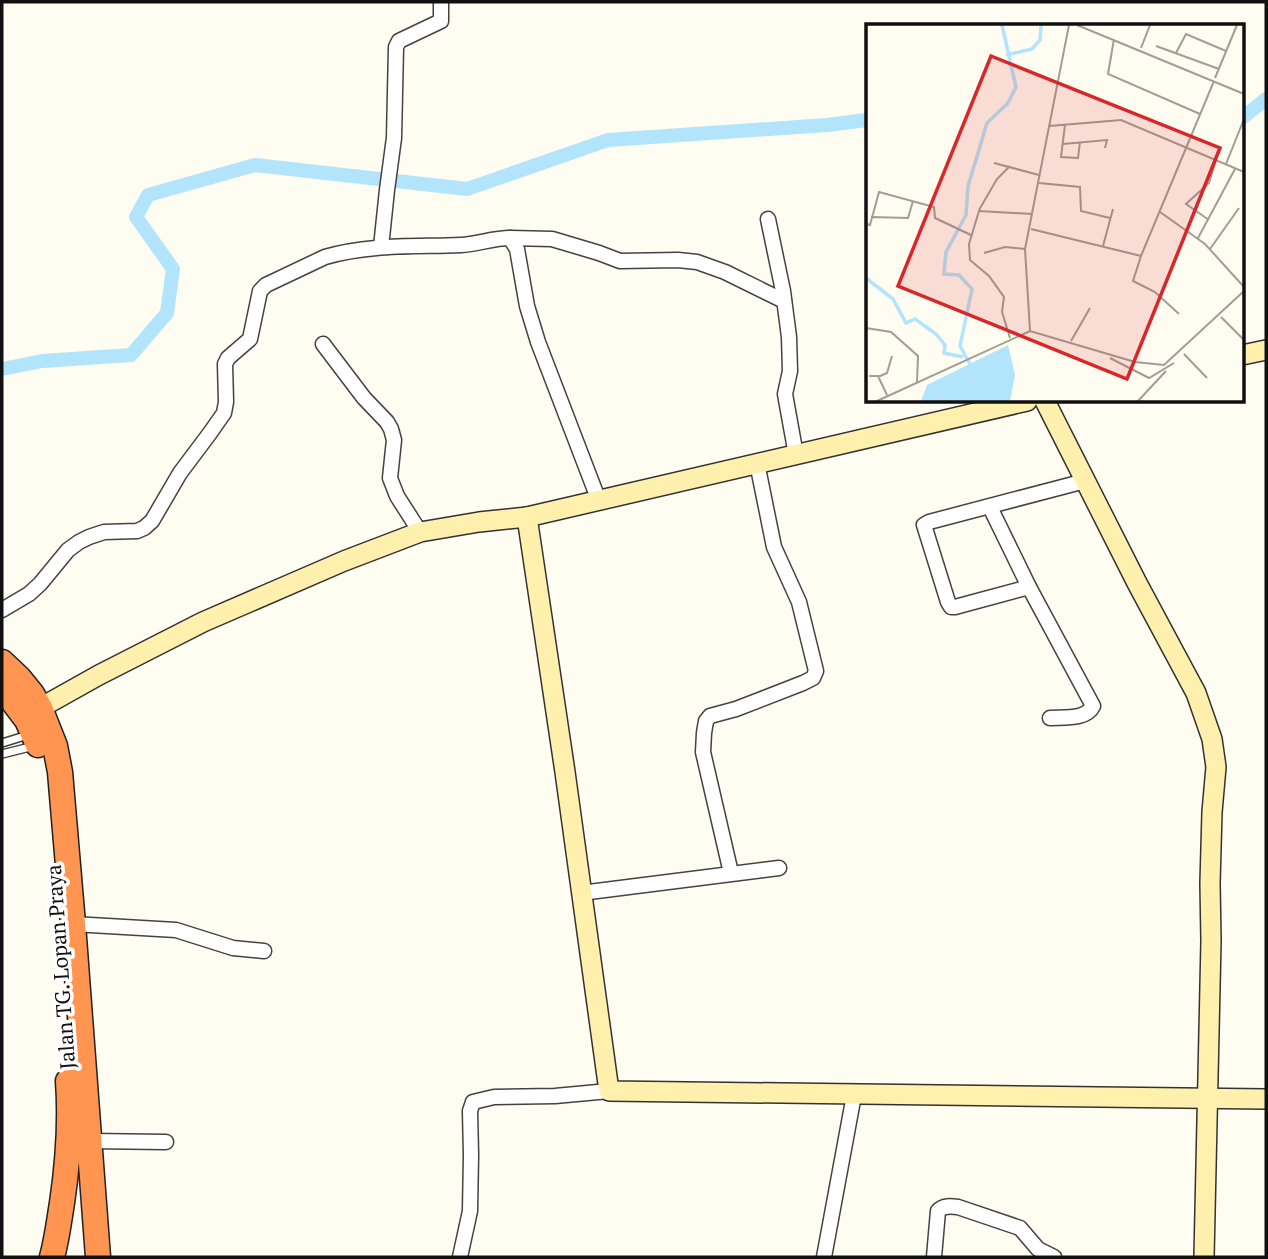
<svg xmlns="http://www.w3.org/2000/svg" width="1268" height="1259" font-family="'PT Serif',serif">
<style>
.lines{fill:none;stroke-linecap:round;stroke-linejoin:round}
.canal{stroke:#b2e4fb;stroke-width:14}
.lane-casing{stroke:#434343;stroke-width:10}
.street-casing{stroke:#434343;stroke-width:17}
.secondary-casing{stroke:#323232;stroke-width:22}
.highway-casing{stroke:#212121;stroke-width:27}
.lane{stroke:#fff;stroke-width:7}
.street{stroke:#fff;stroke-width:14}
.secondary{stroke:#fff1ad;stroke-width:19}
.highway{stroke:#ff9550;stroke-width:24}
.labels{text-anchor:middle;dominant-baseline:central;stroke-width:7;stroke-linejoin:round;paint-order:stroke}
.street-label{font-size:21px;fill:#101010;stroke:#fff}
.inset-river{fill:none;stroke:#b2e4fb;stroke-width:3.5}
.inset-road{fill:none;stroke:#9f9e98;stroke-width:2}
.view{fill:#d62828;fill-opacity:0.15;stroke:#d62828;stroke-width:3.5}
.inset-edge{fill:none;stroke:#101010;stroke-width:3.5}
</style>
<rect width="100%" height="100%" fill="#fffcf2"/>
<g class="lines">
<!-- canal -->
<g class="canal">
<path d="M1242,118L1266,99"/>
<path d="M2,369L42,361L131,355L167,313L173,269L136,217L148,195L255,165L467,189L608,140L827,125L867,120"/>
</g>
<!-- lane casing -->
<g class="lane-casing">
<g id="lane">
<path d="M2,743L28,735"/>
<path d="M2,754L34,746"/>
</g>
</g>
<!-- street casing -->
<g class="street-casing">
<g id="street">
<path d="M768,219L783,291L789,337L790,371L785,394L796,455"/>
<path d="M510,238L552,239L599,253L620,261L678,260L697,262L725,272L784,301"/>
<path d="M381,247L387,190L394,138L396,47L399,41L441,21V2"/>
<path d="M323,344L364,398L387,422L391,429L394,440L390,478L397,496L420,532"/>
<path d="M990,507L1029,587L1093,706C1086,720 1064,717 1050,718"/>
<path d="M1029,587L955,607H951L948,602L924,525L929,522L1085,481"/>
<path d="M2,610L29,594L40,584L68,550L79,542L89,537L104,532L137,531L144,528L152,521L180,473L210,433L224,413L226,402L225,364L228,358L250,339L260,291L266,285L325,257C369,244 416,247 461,245C478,244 493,238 510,238L517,249L527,306L538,342L599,501"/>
<path d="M731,873L703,752L704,733L706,721L710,716L736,709L803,683L813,678L816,671L799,602L774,547L757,463"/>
<path d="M581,893L779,868"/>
<path d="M73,924L176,930L233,948L264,951"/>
<path d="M90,1141L166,1142"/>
<path d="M460,1257L470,1211L471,1155L470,1111L473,1102L494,1097L555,1096L609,1091"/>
<path d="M824,1257L854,1095"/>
<path d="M934,1257L938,1211C943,1205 951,1206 958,1207L1020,1228L1038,1249L1054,1257"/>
</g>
</g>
<!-- secondary casing -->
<g class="secondary-casing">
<g id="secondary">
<path d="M1242,355L1266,350"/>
<path d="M1045,401L1137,583L1196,693L1212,739L1216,767L1212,812L1210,883L1211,941L1204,1257"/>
<path d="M527,517L565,772L609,1091L1266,1099"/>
<path d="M40,708L99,675L203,622L344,561L420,532L479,522L527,517L1027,401"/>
</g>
</g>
<!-- highway casing -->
<g class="highway-casing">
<g id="highway">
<path d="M2,662L19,678L32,694L40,708L55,746L60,772L73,924L98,1257"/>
<path d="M2,687L27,720L38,745"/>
<path d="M52,1257C57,1239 59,1221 62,1203C68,1162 71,1122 68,1081"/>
</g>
</g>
<!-- lane -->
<use href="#lane" class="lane"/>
<!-- street -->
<use href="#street" class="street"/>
<!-- secondary -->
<use href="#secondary" class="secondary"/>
<!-- highway -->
<use href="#highway" class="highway"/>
</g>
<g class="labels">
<!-- street labels -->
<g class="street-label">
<text transform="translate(60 967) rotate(-94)">Jalan TG. Lopan Praya</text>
</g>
</g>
<!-- overview -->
<g transform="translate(866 24)">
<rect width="378" height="378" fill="#fffcf2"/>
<path d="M142,321L149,351L144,377H55L61,361Z" fill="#b2e4fb"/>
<path class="inset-river" d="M140,31L166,25L174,16L175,1M0,254L27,275L40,299L49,295L70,310L79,321L78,329L97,333M104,340L94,322L106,265L93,251L78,250L80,228L100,191L102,162L121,99L142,79L150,63L136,1"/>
<path class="inset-road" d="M211,1L378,70M248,15L242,50L334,90M290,22L353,45M275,24L284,1M310,29L320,10L360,27M349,54L371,1M199,101L195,133L212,134L214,118M183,102L255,96L378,148M197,120L241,116L239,124M128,139L173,151M360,140L378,95M173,159L214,163L215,187L244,194M113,186L131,155L144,142M294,188L339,220L378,263M5,193L42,194L47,177M343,196L320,180L343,159L350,136M0,200L4,201L13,168L68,183L69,194L105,211M165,205L275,232L348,57M332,214L369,145M237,222L247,185M344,225L373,184M118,229L139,223L159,225M275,232L267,257L289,268L313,290M355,293L378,316M0,304L25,308L52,332L51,358M164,307L159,225L203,1M144,314L136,288L138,273L123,252L104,236L103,220L113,187L166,190M205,317L224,284M318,330L341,354M244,334L283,354L308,339M3,352H12L21,371M12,353L21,349L26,332M11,377L164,307L269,338L298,341L378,267M272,377L300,347"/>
<path class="view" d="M125,32L354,124L261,355L32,262Z"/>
<rect width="378" height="378" class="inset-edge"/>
</g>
<!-- border -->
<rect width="1268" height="1259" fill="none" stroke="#101010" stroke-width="7"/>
</svg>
